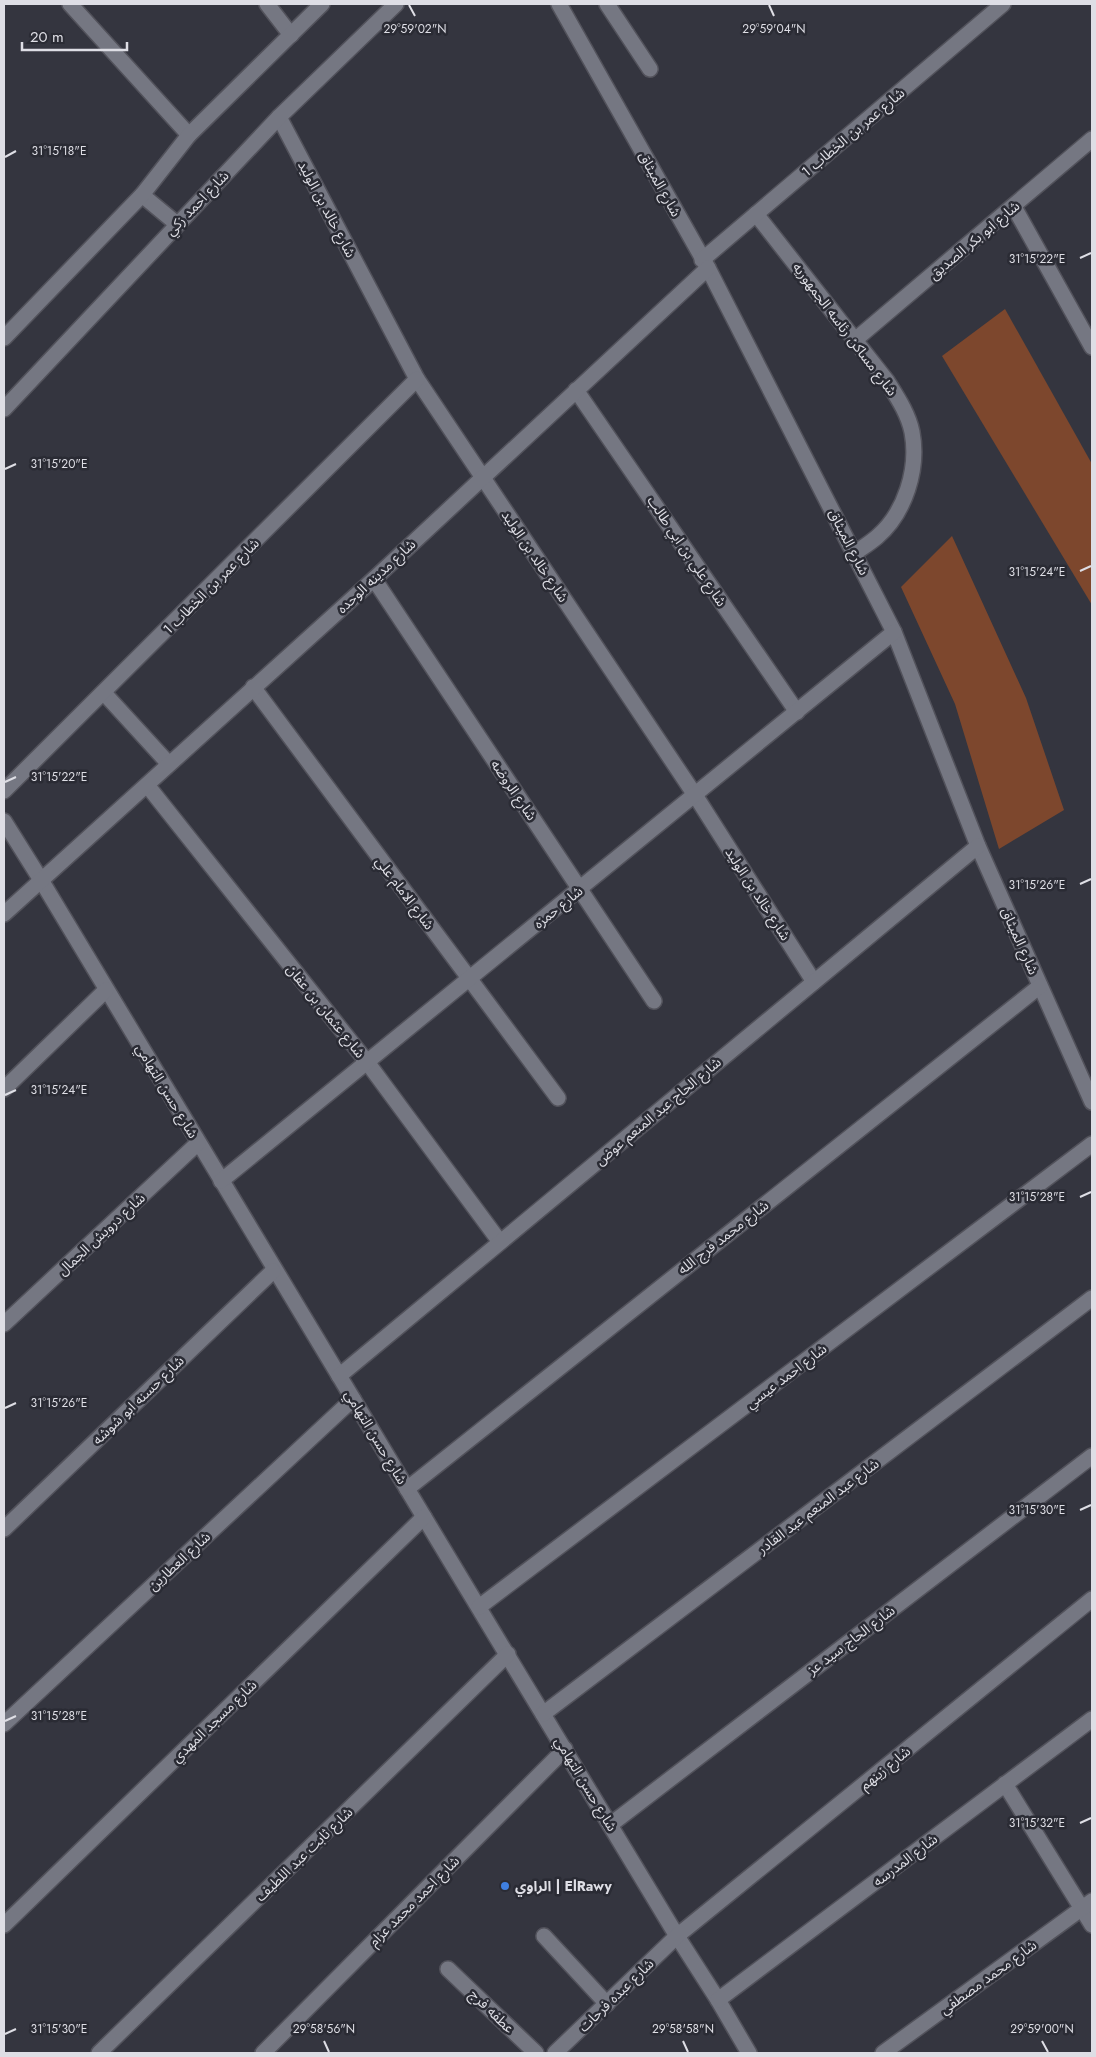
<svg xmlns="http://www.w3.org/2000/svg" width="1096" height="2057" font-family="Jost,'Noto Sans Arabic',sans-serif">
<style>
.building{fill:#7d472d}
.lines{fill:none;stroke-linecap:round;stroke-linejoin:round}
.minor-casing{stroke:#52525b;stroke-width:18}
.minor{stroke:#757782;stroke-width:15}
.ticks{fill:none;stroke:#dedee5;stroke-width:2}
.shop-dot{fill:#3f7fe0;stroke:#2a2b34;stroke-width:2}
.labels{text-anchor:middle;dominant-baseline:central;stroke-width:5;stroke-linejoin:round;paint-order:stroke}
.street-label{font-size:14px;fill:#dedee5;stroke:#2a2b34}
.poi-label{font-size:14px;font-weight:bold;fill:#dedee5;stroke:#2a2b34;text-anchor:start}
.ticks-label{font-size:12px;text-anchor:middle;fill:#dedee5;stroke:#2a2b34;stroke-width:5;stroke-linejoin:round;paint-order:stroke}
</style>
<rect width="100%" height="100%" fill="#34353f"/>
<!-- building -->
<g class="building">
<path d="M1005,309L1092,464V605L942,356Z"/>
<path d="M952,536L1026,698L1064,810L999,849L955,704L901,587Z"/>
</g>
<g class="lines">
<!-- minor casing -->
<g class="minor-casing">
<g id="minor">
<path d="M70,4L189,135"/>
<path d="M267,4L291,35"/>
<path d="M559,4L708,268L894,632L978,846L1092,1102"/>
<path d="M607,4L650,69"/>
<path d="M279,117L417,379L695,795L814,982"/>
<path d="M142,195L177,224"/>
<path d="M1014,207L1092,347"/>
<path d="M756,214L887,381C897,397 908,413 912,432C919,469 905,513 877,537C870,543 862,548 855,553"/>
<path d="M702,260L1003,4"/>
<path d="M4,338L142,195L189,135L322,4"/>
<path d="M855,340L1092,139"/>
<path d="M576,390L797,712"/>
<path d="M4,409L279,117L396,4"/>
<path d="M374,579L654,1001"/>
<path d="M253,687L558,1098"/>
<path d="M104,693L169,764"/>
<path d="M147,785L367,1062L500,1242"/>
<path d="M4,791L417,379"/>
<path d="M4,821L41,880C251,1234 465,1584 677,1936L718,2000L749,2053"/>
<path d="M4,914L374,579L708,268"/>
<path d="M4,1089L106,990"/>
<path d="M221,1181L894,632"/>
<path d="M4,1324L198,1143"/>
<path d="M339,1376L978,846"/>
<path d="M407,1489L1040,986"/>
<path d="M4,1529L273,1271"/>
<path d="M479,1607L1092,1144"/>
<path d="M543,1714L1092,1298"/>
<path d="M4,1724L353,1399"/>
<path d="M1005,1784L1092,1925"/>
<path d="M610,1825L1092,1456"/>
<path d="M4,1925L424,1517"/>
<path d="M544,1936L607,2004"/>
<path d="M448,1969L536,2053"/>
<path d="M718,2000L1092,1719"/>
<path d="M99,2053L508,1654"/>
<path d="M263,2053L565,1749"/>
<path d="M555,2053L677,1936L1092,1599"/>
<path d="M883,2053L1092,1901"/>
</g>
</g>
<!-- minor -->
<use href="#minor" class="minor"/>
</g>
<!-- ticks -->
<path class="ticks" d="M409,5L415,16M769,5L774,16M5,157L16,151M1080,258L1091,253M5,469L16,464M1080,571L1091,566M5,782L16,777M1080,884L1091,879M5,1095L16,1090M1080,1197L1091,1192M5,1408L16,1403M1080,1510L1091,1505M5,1721L16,1716M1080,1823L1091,1818M5,2034L16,2029M324,2041L329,2052M683,2041L688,2052M1042,2041L1048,2052"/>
<!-- markers -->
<circle class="shop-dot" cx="505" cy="1886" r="5"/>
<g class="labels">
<!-- street labels -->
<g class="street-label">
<text transform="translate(853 132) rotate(-40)">شارع عمر بن الخطاب 1</text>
<text transform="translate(660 184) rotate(61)">شارع الميثاق</text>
<text transform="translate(197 203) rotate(-46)">شارع احمد زكي</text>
<text transform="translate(327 209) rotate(62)">شارع خالد بن الوليد</text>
<text transform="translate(974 240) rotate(-40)">شارع ابو بكر الصديق</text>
<text transform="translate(845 329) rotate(53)">شارع مساكن رئاسه الجمهوريه</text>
<text transform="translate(849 542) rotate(63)">شارع الميثاق</text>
<text transform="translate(687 551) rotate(56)">شارع علي بن ابي طالب</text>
<text transform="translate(535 556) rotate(56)">شارع خالد بن الوليد</text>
<text transform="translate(376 576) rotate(-43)">شارع مدينه الوحده</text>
<text transform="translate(211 586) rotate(-45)">شارع عمر بن الخطاب 1</text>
<text transform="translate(514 790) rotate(56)">شارع الروضه</text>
<text transform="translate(405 893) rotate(53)">شارع الامام علي</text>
<text transform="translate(758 894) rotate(57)">شارع خالد بن الوليد</text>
<text transform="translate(558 907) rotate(-39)">شارع حمزه</text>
<text transform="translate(1020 941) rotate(66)">شارع الميثاق</text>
<text transform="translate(326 1011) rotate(51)">شارع عثمان بن عفان</text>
<text transform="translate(167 1091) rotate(59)">شارع حسن التهامي</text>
<text transform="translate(658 1111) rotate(-40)">شارع الحاج عبد المنعم عوض</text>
<text transform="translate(101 1234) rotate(-43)">شارع درويش الجمال</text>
<text transform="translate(723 1237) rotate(-38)">شارع محمد فرج الله</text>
<text transform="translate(786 1376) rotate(-37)">شارع احمد عيسي</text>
<text transform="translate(138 1400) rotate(-44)">شارع حسنه ابو شوشه</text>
<text transform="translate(376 1437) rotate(59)">شارع حسن التهامي</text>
<text transform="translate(818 1506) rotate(-37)">شارع عبد المنعم عبد القادر</text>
<text transform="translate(179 1561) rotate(-43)">شارع العطارين</text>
<text transform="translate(851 1640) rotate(-37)">شارع الحاج سيد عز</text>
<text transform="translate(214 1721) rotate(-44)">شارع مسجد المهدي</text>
<text transform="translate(885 1768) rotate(-39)">شارع زينهم</text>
<text transform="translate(586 1784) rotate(59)">شارع حسن التهامي</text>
<text transform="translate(304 1854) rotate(-44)">شارع ثابت عبد اللطيف</text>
<text transform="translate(905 1860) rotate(-37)">شارع المدرسه</text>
<text transform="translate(414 1901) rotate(-45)">شارع احمد محمد عزام</text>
<text transform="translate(988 1977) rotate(-36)">شارع محمد مصطفي</text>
<text transform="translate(616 1995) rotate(-44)">شارع عبده فرحات</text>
<text transform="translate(492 2011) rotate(44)">عطفه فرج</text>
</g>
<!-- poi labels -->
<g class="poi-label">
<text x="515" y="1886">الراوي | ElRawy</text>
</g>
</g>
<g class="ticks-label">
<text x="415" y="33">29°59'02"N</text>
<text x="774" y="33">29°59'04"N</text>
<text x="59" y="155">31°15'18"E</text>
<text x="1037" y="263">31°15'22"E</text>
<text x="59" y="468">31°15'20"E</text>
<text x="1037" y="576">31°15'24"E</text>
<text x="59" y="781">31°15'22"E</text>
<text x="1037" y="889">31°15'26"E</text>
<text x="59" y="1094">31°15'24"E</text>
<text x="1037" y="1201">31°15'28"E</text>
<text x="59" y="1407">31°15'26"E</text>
<text x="1037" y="1514">31°15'30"E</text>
<text x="59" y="1720">31°15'28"E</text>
<text x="1037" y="1827">31°15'32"E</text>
<text x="324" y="2033">29°58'56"N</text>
<text x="683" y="2033">29°58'58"N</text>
<text x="1042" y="2033">29°59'00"N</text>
<text x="59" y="2033">31°15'30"E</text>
</g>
<!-- border -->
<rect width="1096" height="2057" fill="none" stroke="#dedee5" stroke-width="10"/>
<!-- scale -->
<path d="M22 42v8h105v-8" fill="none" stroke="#dedee5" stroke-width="2.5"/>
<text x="30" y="42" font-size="15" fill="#dedee5" stroke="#2a2b34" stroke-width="4" paint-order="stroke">20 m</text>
</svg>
